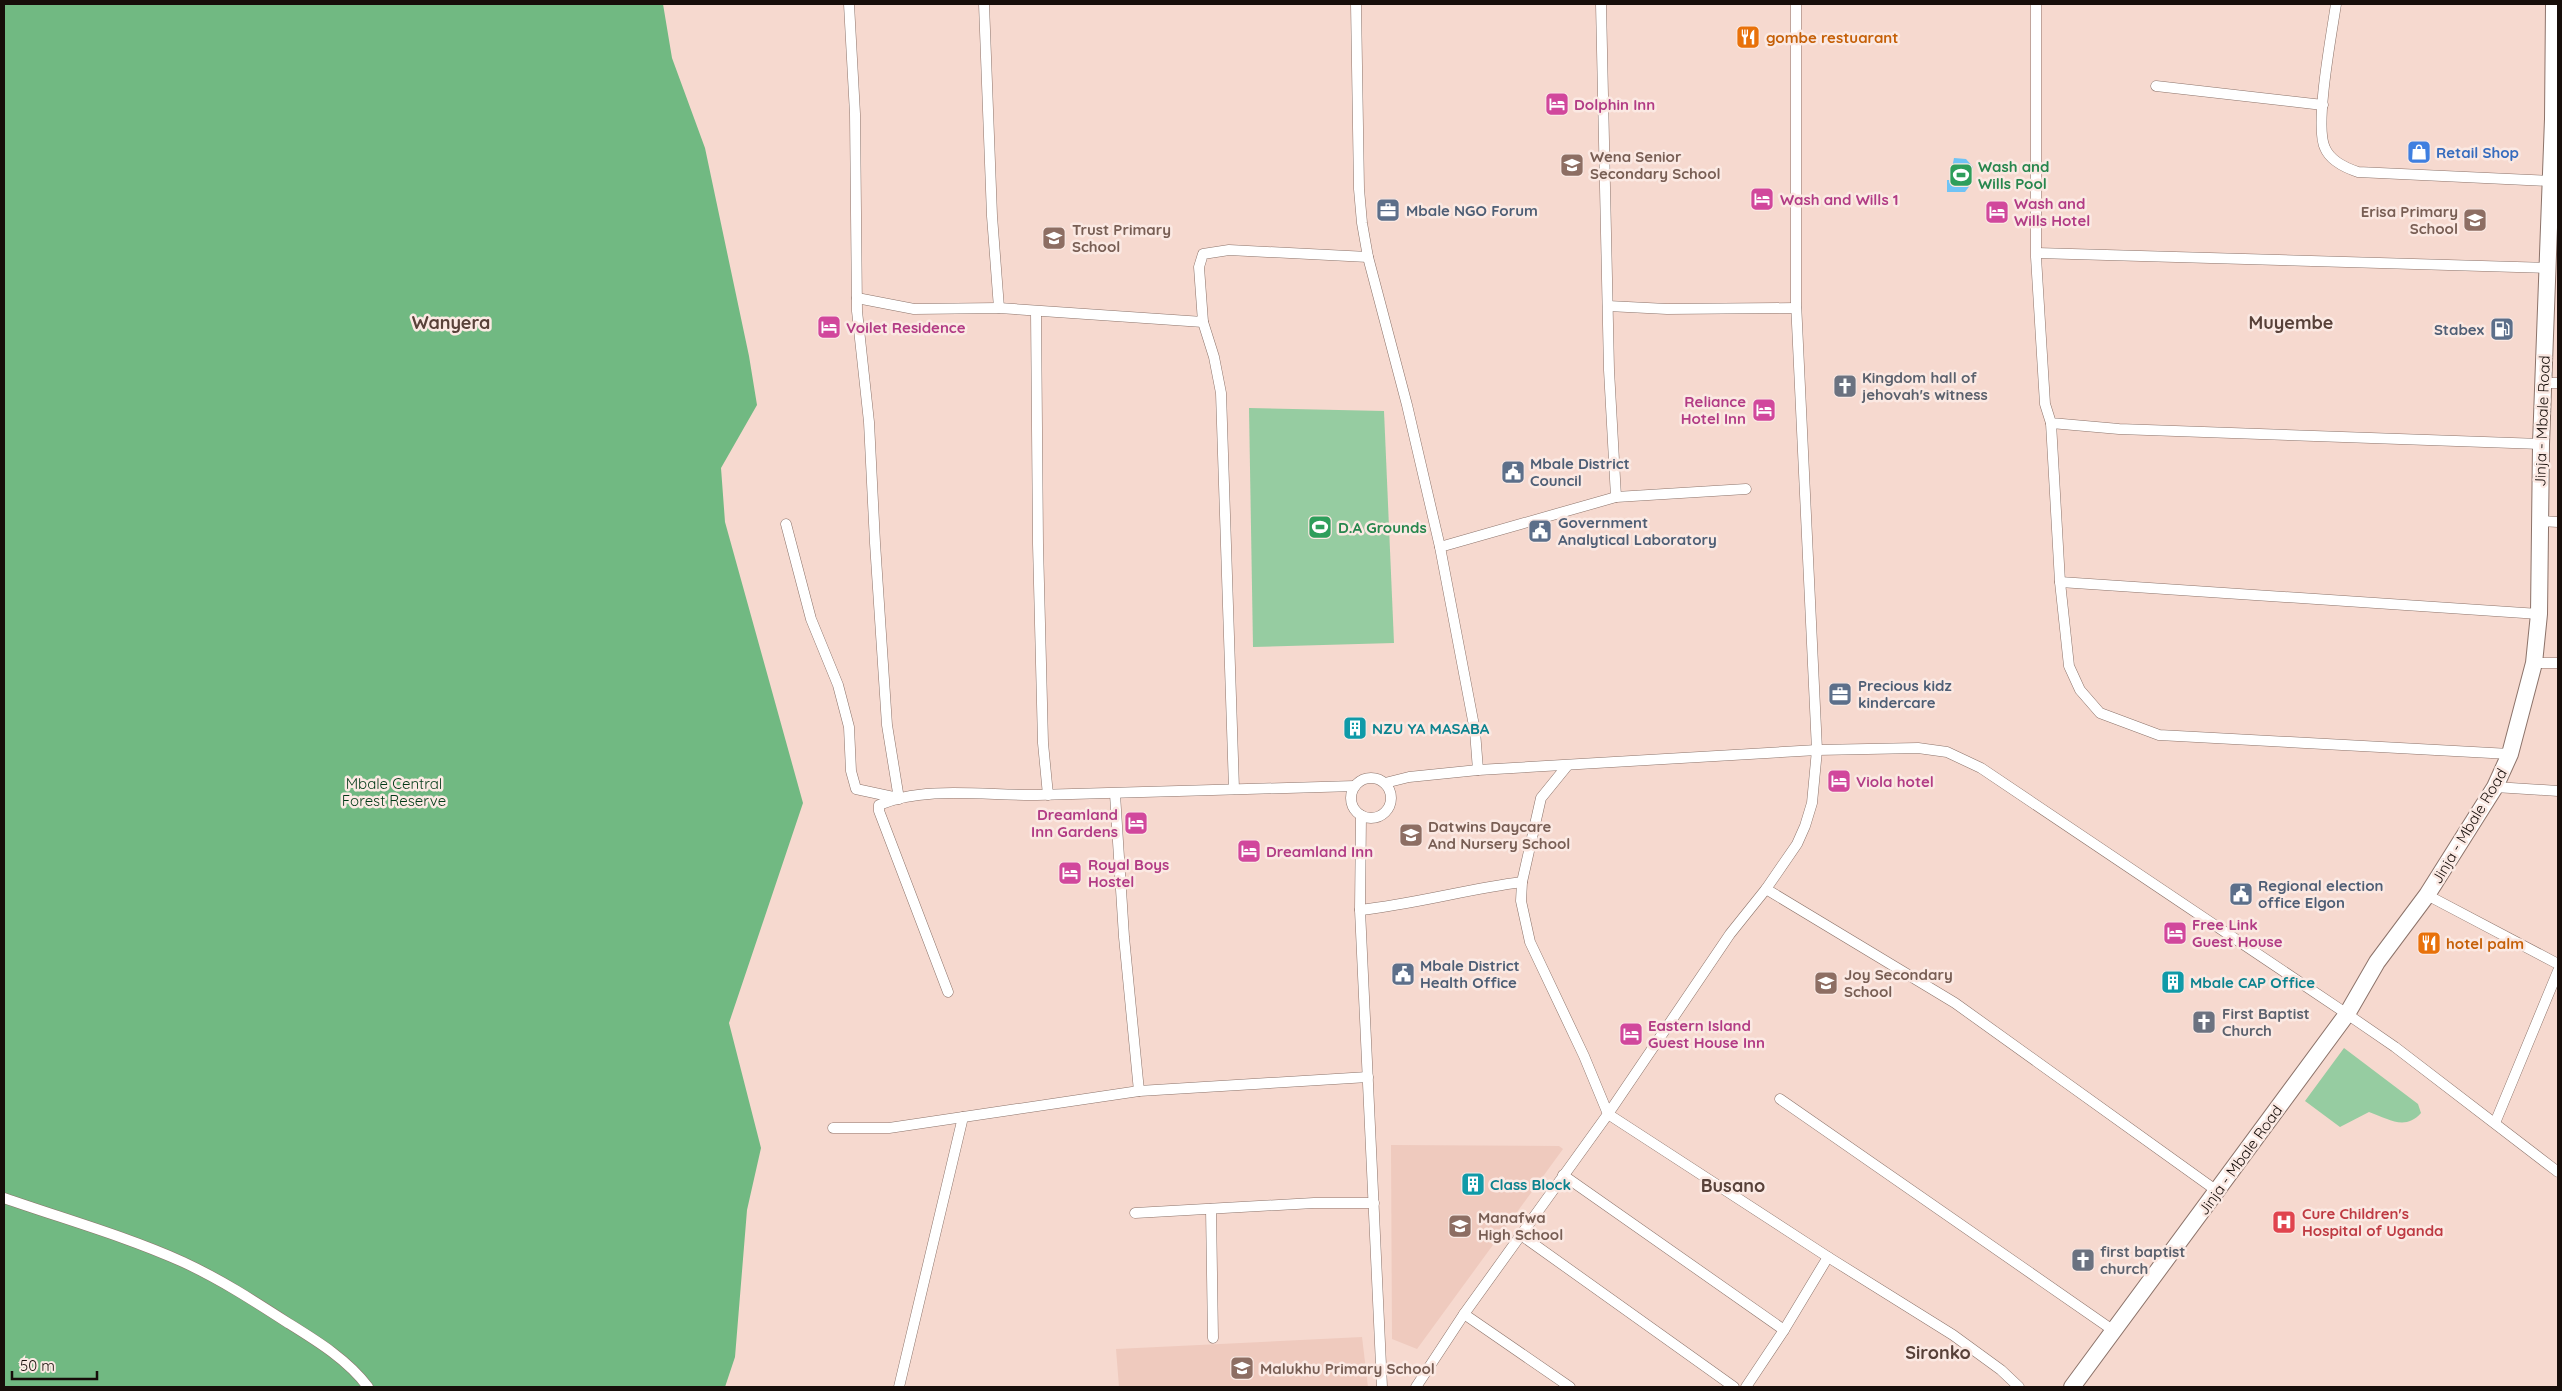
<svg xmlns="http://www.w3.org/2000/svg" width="2562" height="1391" font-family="Quicksand,sans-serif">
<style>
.built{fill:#efcabe}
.green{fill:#96cca1}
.forest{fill:#71b982}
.water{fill:#70c3f5}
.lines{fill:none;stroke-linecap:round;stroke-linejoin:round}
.minor-casing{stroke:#8c736a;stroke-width:11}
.primary-casing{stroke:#8c736a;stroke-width:18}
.minor{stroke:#fff;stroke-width:10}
.primary{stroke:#fff;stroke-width:16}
.labels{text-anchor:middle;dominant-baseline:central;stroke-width:5;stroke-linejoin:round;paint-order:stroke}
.food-label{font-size:15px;font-weight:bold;fill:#c56008;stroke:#fbe9e3;text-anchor:start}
.hotel-label{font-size:15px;font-weight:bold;fill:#b23c85;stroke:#fbe9e3;text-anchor:start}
.shop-label{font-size:15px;font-weight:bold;fill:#366cbe;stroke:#fbe9e3;text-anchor:start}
.education-label{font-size:15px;font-weight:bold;fill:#785e54;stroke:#fbe9e3;text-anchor:start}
.leisure-label{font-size:15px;font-weight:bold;fill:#27864d;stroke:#fbe9e3;text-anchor:start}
.service-label{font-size:15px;font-weight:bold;fill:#4e5e75;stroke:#fbe9e3;text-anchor:start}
.worship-label{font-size:15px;font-weight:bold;fill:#5b616d;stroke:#fbe9e3;text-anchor:start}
.street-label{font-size:15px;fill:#170e0a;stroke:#fbe9e3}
.culture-label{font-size:15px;font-weight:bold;fill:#0d838f;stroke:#fbe9e3;text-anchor:start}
.park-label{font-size:15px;fill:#003916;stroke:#fbe9e3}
.health-label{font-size:15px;font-weight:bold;fill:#be3a42;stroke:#fbe9e3;text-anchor:start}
.quarter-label{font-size:18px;font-weight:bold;fill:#584139;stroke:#fbe9e3}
</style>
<rect width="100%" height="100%" fill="#f6d9cf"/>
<!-- built -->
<g class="built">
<path d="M1391,1145L1559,1146L1563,1149L1417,1349L1392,1339Z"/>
<path d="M1362,1337L1368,1387H1119L1116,1349Z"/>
</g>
<!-- green -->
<g class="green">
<path d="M1249,408L1384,411L1394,643L1253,647Z"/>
<path d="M2344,1048L2418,1104L2421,1113C2405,1131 2389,1119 2369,1112L2340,1127L2305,1101Z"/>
</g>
<!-- forest -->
<path class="forest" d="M4,4H663L672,58L705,148L749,356L757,405L721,468L725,522L803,803L729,1023L761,1148L747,1210L735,1357L725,1387H4Z"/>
<!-- water -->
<path class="water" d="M1954,158L1966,159L1973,167L1969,175L1971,184L1965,192H1947V180H1953L1952,168Z"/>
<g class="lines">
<!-- minor casing -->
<g class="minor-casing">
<g id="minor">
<path d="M849,4L855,114L857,311L869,422L875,543L887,725L899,799"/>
<path d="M984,4L992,216L999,308"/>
<path d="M1356,4L1359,189L1362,223L1368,257L1407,405L1440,547L1475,731L1478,770"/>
<path d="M1601,4L1609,370L1616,497"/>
<path d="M2036,4V257L2045,404L2051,423L2119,429L2541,444"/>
<path d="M2336,4C2332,32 2314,126 2325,148C2330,160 2346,168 2358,172L2550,181"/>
<path d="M2156,86L2323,105"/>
<path d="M2037,253L2548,268"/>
<path d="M857,298L914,309L999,308L1203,322L1199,267L1203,254L1229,250L1368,257"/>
<path d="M1608,306L1667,309L1796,308"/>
<path d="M1036,312L1038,544L1043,743L1048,795"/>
<path d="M1203,322L1214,357L1221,393L1234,789"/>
<path d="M2543,383H2558"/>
<path d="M2051,423L2060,582L2069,666L2080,690L2100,713L2159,735L2510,754"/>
<path d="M2540,521L2558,522"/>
<path d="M786,524L811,619L838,685L849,727L851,771L856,789L898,798"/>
<path d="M1440,547L1616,497L1746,489"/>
<path d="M2060,582L2539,614"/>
<path d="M2534,663H2558"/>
<path d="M1567,766L1541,798L1522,882L1521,901L1530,942L1584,1056L1608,1114L1828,1257L1953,1335L2001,1370L2019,1387"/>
<circle cx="1371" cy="798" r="20"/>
<path d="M1385,783L1409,777L1478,770L1817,750L1918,748L1947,752L1981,768L2347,1014L2395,1047L2558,1172"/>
<path d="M2495,787L2558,791"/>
<path d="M1115,794L1124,937L1139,1091"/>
<path d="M1361,815L1360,910L1382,1387"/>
<path d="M1766,889L1955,1003L2217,1191"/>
<path d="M2427,895L2558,964"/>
<path d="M1360,910C1415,904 1467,889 1522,882"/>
<path d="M948,992L879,811V805C924,785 989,796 1037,795C1143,793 1249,788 1355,786"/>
<path d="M1780,1099L2114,1331"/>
<path d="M2495,1123L2558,971"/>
<path d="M833,1128H889L1139,1091L1368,1077"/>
<path d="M1563,1175L1784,1330"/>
<path d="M4,1198C64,1219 125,1236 183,1262C220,1279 254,1301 288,1323C317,1341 348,1360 368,1387"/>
<path d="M1211,1209L1213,1338"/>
<path d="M1135,1213L1314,1203H1374"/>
<path d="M1521,1235L1734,1387"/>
<path d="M1464,1314L1570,1387"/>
<path d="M899,1387L963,1117"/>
<path d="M1416,1387L1464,1314L1608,1114L1730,934L1766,889L1797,844L1805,826L1812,803L1817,750L1796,302V4"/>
<path d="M1746,1387L1784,1330L1828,1257"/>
</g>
</g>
<!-- primary casing -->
<g class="primary-casing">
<path id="primary" d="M2072,1387L2347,1014L2377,962L2427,895L2495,787L2510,754L2534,663L2539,614L2541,444L2553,119L2554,4"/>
</g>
<!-- minor -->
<use href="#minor" class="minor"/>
<!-- primary -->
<use href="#primary" class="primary"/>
</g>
<!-- icons -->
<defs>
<g id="restaurant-square" transform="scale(1.25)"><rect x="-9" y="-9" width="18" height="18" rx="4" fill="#e8710a" stroke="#fbe9e3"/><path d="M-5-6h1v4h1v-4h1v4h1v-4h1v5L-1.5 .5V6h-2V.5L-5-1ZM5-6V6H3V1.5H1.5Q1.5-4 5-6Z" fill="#fff"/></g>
<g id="hotel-square" transform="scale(1.25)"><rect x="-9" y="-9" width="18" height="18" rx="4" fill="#d1479c" stroke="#fbe9e3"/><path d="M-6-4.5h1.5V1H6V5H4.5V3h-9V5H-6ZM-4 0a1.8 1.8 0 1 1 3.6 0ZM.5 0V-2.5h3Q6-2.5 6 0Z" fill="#fff"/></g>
<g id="shop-square" transform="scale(1.25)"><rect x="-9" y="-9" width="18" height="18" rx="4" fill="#3f7fe0" stroke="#fbe9e3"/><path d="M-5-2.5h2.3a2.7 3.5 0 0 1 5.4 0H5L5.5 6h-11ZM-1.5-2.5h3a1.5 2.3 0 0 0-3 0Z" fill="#fff"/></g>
<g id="school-square" transform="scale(1.25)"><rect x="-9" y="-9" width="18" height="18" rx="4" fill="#8d6e63" stroke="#fbe9e3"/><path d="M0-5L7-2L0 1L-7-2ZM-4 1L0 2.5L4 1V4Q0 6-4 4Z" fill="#fff"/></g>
<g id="stadium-square" transform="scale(1.25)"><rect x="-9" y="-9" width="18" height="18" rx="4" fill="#2e9e5b" stroke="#fbe9e3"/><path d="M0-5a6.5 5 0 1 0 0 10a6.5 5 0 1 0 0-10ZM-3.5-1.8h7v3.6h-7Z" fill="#fff"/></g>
<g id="office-square" transform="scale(1.25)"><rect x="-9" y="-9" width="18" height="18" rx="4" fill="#5c6f8a" stroke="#fbe9e3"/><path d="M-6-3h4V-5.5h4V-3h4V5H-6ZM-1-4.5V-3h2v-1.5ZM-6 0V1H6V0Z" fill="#fff"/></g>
<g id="fuel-square" transform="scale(1.25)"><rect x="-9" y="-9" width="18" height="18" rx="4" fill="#5c6f8a" stroke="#fbe9e3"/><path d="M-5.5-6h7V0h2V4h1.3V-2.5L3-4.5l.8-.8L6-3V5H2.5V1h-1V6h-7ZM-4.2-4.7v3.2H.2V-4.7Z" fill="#fff"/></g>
<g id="church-square" transform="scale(1.25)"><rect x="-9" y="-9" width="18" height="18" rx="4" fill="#6b7280" stroke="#fbe9e3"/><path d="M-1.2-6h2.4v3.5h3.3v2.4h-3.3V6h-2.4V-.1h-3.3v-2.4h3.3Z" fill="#fff"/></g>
<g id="civic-square" transform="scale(1.25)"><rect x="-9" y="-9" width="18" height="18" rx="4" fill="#5c6f8a" stroke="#fbe9e3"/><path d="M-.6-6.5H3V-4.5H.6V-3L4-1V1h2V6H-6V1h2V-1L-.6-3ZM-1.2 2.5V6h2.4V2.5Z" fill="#fff"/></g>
<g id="building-square" transform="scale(1.25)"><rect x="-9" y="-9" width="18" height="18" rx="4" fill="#0f9aa8" stroke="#fbe9e3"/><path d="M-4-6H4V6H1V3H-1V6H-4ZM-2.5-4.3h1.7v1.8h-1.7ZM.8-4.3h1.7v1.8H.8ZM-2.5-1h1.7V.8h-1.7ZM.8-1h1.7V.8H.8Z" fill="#fff"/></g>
<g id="hospital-square" transform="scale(1.25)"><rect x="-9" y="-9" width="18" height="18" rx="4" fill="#e0444e" stroke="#fbe9e3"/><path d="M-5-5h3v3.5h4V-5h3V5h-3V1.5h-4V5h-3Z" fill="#fff"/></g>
</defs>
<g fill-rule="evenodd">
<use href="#restaurant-square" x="1748" y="37"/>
<use href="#hotel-square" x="1557" y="104"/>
<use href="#shop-square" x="2419" y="152"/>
<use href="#school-square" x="1572" y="165"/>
<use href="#stadium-square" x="1961" y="175"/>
<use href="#hotel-square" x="1762" y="199"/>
<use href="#office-square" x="1388" y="210"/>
<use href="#hotel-square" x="1997" y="212"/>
<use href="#school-square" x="2475" y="220"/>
<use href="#school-square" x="1054" y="238"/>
<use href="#hotel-square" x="829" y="327"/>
<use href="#fuel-square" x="2502" y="329"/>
<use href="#church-square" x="1845" y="386"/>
<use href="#hotel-square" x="1764" y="410"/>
<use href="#civic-square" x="1513" y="472"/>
<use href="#stadium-square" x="1320" y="527"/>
<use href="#civic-square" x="1540" y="531"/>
<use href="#office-square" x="1840" y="694"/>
<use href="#building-square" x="1355" y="728"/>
<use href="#hotel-square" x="1839" y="781"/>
<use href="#hotel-square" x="1136" y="823"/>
<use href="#school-square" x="1411" y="835"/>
<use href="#hotel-square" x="1249" y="851"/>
<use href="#hotel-square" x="1070" y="873"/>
<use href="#civic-square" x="2241" y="894"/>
<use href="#hotel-square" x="2175" y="933"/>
<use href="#restaurant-square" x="2429" y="943"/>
<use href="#civic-square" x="1403" y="974"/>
<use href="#building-square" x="2173" y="982"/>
<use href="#school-square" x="1826" y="983"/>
<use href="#church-square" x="2204" y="1022"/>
<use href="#hotel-square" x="1631" y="1034"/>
<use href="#building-square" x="1473" y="1184"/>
<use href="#hospital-square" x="2284" y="1222"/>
<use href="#school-square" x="1460" y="1226"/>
<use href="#church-square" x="2083" y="1260"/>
<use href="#school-square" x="1242" y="1368"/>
</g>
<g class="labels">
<!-- food labels -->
<g class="food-label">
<text x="1766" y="37">gombe restuarant</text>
<text x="2446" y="943">hotel palm</text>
</g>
<!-- hotel labels -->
<g class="hotel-label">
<text x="1574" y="104">Dolphin Inn</text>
<text x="1780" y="199">Wash and Wills 1</text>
<text x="2014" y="203">Wash and<tspan x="2014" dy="17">Wills Hotel</tspan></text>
<text x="846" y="327">Voilet Residence</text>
<text x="1746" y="401" text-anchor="end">Reliance<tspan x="1746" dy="17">Hotel Inn</tspan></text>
<text x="1856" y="781">Viola hotel</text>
<text x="1118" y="814" text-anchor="end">Dreamland<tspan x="1118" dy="17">Inn Gardens</tspan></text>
<text x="1266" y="851">Dreamland Inn</text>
<text x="1088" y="864">Royal Boys<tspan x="1088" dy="17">Hostel</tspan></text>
<text x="2192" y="924">Free Link<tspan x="2192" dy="17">Guest House</tspan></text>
<text x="1648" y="1025">Eastern Island<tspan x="1648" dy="17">Guest House Inn</tspan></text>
</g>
<!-- shop labels -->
<g class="shop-label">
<text x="2436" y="152">Retail Shop</text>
</g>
<!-- education labels -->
<g class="education-label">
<text x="1590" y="156">Wena Senior<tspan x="1590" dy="17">Secondary School</tspan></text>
<text x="2458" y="211" text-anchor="end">Erisa Primary<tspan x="2458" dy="17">School</tspan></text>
<text x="1072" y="229">Trust Primary<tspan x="1072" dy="17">School</tspan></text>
<text x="1428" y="826">Datwins Daycare<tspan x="1428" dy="17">And Nursery School</tspan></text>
<text x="1844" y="974">Joy Secondary<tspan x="1844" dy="17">School</tspan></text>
<text x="1478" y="1217">Manafwa<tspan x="1478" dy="17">High School</tspan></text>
<text x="1260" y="1368">Malukhu Primary School</text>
</g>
<!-- leisure labels -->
<g class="leisure-label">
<text x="1978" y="166">Wash and<tspan x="1978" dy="17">Wills Pool</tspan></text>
<text x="1338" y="527">D.A Grounds</text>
</g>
<!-- service labels -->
<g class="service-label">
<text x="1406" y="210">Mbale NGO Forum</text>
<text x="2484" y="329" text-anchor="end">Stabex</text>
<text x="1530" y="463">Mbale District<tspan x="1530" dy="17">Council</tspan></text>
<text x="1558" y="522">Government<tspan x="1558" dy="17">Analytical Laboratory</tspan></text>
<text x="1858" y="685">Precious kidz<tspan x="1858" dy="17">kindercare</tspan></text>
<text x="2258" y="885">Regional election<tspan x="2258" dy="17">office Elgon</tspan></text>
<text x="1420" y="965">Mbale District<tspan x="1420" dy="17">Health Office</tspan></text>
</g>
<!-- worship labels -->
<g class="worship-label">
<text x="1862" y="377">Kingdom hall of<tspan x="1862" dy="17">jehovah's witness</tspan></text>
<text x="2222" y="1013">First Baptist<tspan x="2222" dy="17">Church</tspan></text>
<text x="2100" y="1251">first baptist<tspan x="2100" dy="17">church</tspan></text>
</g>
<!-- street labels -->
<g class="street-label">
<text transform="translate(2542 421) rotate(-88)">Jinja - Mbale Road</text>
<text transform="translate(2469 826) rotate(-59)">Jinja - Mbale Road</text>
<text transform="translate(2240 1160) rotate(-54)">Jinja - Mbale Road</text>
</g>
<!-- culture labels -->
<g class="culture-label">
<text x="1372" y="728">NZU YA MASABA</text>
<text x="2190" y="982">Mbale CAP Office</text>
<text x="1490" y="1184">Class Block</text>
</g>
<!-- park labels -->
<g class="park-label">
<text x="394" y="783">Mbale Central<tspan x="394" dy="17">Forest Reserve</tspan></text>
</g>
<!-- health labels -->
<g class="health-label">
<text x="2302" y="1213">Cure Children's<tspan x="2302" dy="17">Hospital of Uganda</tspan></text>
</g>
<!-- quarter labels -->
<g class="quarter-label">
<text x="451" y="322">Wanyera</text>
<text x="2291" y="322">Muyembe</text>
<text x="1733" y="1185">Busano</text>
<text x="1938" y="1352">Sironko</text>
</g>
</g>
<!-- border -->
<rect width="2562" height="1391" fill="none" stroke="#170e0a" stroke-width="10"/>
<!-- scale -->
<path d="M12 1371v8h85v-8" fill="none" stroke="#170e0a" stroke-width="2.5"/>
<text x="20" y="1371" font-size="15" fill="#170e0a" stroke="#fbe9e3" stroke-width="4" paint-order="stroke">50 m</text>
</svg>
